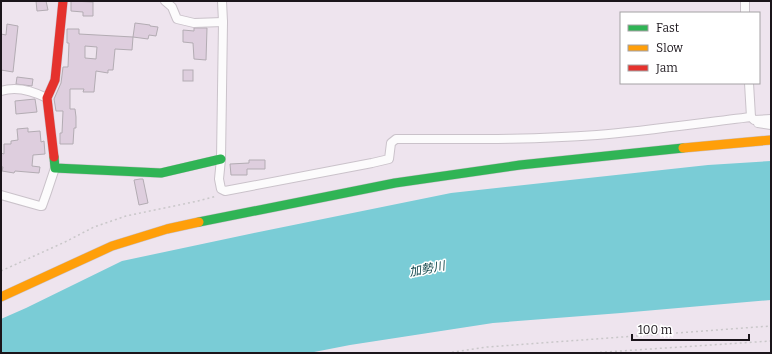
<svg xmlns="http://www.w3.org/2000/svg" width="772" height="354" font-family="Bitter,'Noto Sans JP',serif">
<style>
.water{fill:#7accd6}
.building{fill:#decede;stroke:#b3acb3;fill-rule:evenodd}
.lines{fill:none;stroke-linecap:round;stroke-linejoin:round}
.street-casing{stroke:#cac2ca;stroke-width:10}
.fast-casing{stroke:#cac2ca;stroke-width:10}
.slow-casing{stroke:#cac2ca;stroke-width:10}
.jam-casing{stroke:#cac2ca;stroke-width:10}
.path{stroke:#c9c7c9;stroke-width:1.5;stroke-dasharray:2 3;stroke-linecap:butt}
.street{stroke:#fcfbfc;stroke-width:8}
.fast{stroke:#30b455;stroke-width:9}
.slow{stroke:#ff9f0a;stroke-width:9}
.jam{stroke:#e5322d;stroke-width:9}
.labels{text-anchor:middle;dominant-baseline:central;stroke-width:3;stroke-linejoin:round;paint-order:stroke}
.water-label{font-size:12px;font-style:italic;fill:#164b4f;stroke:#fff}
</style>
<rect width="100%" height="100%" fill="#eee4ee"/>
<!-- water -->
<path class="water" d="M771,161V300L621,313L493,323L350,345L309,353H1V319L26,308L122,261L254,233L451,193L708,165Z"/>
<!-- building -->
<g class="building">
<path d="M36,1H46L48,10L37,11Z"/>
<path d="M71,1L93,2V16H83V12L71,11Z"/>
<path d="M135,23L150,25V26L158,27L156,36L149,35L148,39L133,37Z"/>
<path d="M7,24L18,26L13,72L1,70V34L6,35Z"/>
<path d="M194,28H207L206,60L194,59L193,43L183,42V30L194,31Z"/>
<path d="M67,29H79V34L133,37L132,50L115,49L113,70H108V73L96,71L94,92H83L84,89H70V109H75L76,117V128H74L73,144H60V133H62L63,111H56L54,99L61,83L63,67H68L69,43H67ZM85,46L97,47L96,59L85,58Z"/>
<rect x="183" y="70" width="10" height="11"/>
<path d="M17,77L33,79L32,86L16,84Z"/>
<path d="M35,99L37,112L16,114L15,101Z"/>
<path d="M28,128V132L40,131L41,142L44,141L45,154L33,155L32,166L40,167L39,173L15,171L14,173L2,171L3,167H1V153L4,154V144H11V141L18,140L17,129Z"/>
<path d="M249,160H265V169H247V175H231L230,164L249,163Z"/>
<path d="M140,179H143L148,203L139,205L134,180Z"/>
</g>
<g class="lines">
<!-- street casing -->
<g class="street-casing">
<g id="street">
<path d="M165,1L172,7L177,19L194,23L223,22"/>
<path d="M222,1L223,22L221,159L219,179L221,189L225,191L372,163L389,159L391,143L396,139C463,139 530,140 597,135C648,131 700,123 751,117L754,120L771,119"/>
<path d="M745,1V13"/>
<path d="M749,83L751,117"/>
<path d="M1,91C16,86 33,91 47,98"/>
<path d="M758,123L771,125"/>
<path d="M1,195L40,206H42L47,192L55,168"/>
</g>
</g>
<!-- fast casing -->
<g class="fast-casing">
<g id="fast">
<path d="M54,157L55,168L161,173L221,159"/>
<path d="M199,222L395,183L520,165L683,148"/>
</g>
</g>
<!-- slow casing -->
<g class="slow-casing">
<g id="slow">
<path d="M683,148L771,140"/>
<path d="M1,297L112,246L167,229L199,222"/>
</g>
</g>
<!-- jam casing -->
<g class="jam-casing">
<path id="jam" d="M54,157L47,98L55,80L63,1"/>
</g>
<!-- path -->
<g class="path">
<path d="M1,271L65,242L94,227L126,216L198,201L217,196"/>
<path d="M447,353L487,347L771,326"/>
<path d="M590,353L771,341"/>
</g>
<!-- street -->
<use href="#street" class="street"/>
<!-- fast -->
<use href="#fast" class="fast"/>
<!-- slow -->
<use href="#slow" class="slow"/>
<!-- jam -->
<use href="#jam" class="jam"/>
</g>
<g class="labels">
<!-- water labels -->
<g class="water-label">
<text transform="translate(427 269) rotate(-11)">加勢川</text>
</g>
</g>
<!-- border -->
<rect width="772" height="354" fill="none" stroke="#1b151b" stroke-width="4"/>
<!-- legend -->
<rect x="620" y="12" width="140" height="72" fill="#ffffff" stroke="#a4a1a4"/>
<rect x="628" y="25" width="20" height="6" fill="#30b455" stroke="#a4a1a4"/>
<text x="656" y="32" font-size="12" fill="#1b151b">Fast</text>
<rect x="628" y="45" width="20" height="6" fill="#ff9f0a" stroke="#a4a1a4"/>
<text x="656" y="52" font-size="12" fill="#1b151b">Slow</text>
<rect x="628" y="65" width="20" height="6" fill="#e5322d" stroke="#a4a1a4"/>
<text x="656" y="72" font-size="12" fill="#1b151b">Jam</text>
<!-- scale -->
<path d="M632 334v6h117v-6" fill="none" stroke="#1b151b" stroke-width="2"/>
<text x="638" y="334" font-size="12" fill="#1b151b" stroke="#ffffff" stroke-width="3" paint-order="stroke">100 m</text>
</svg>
